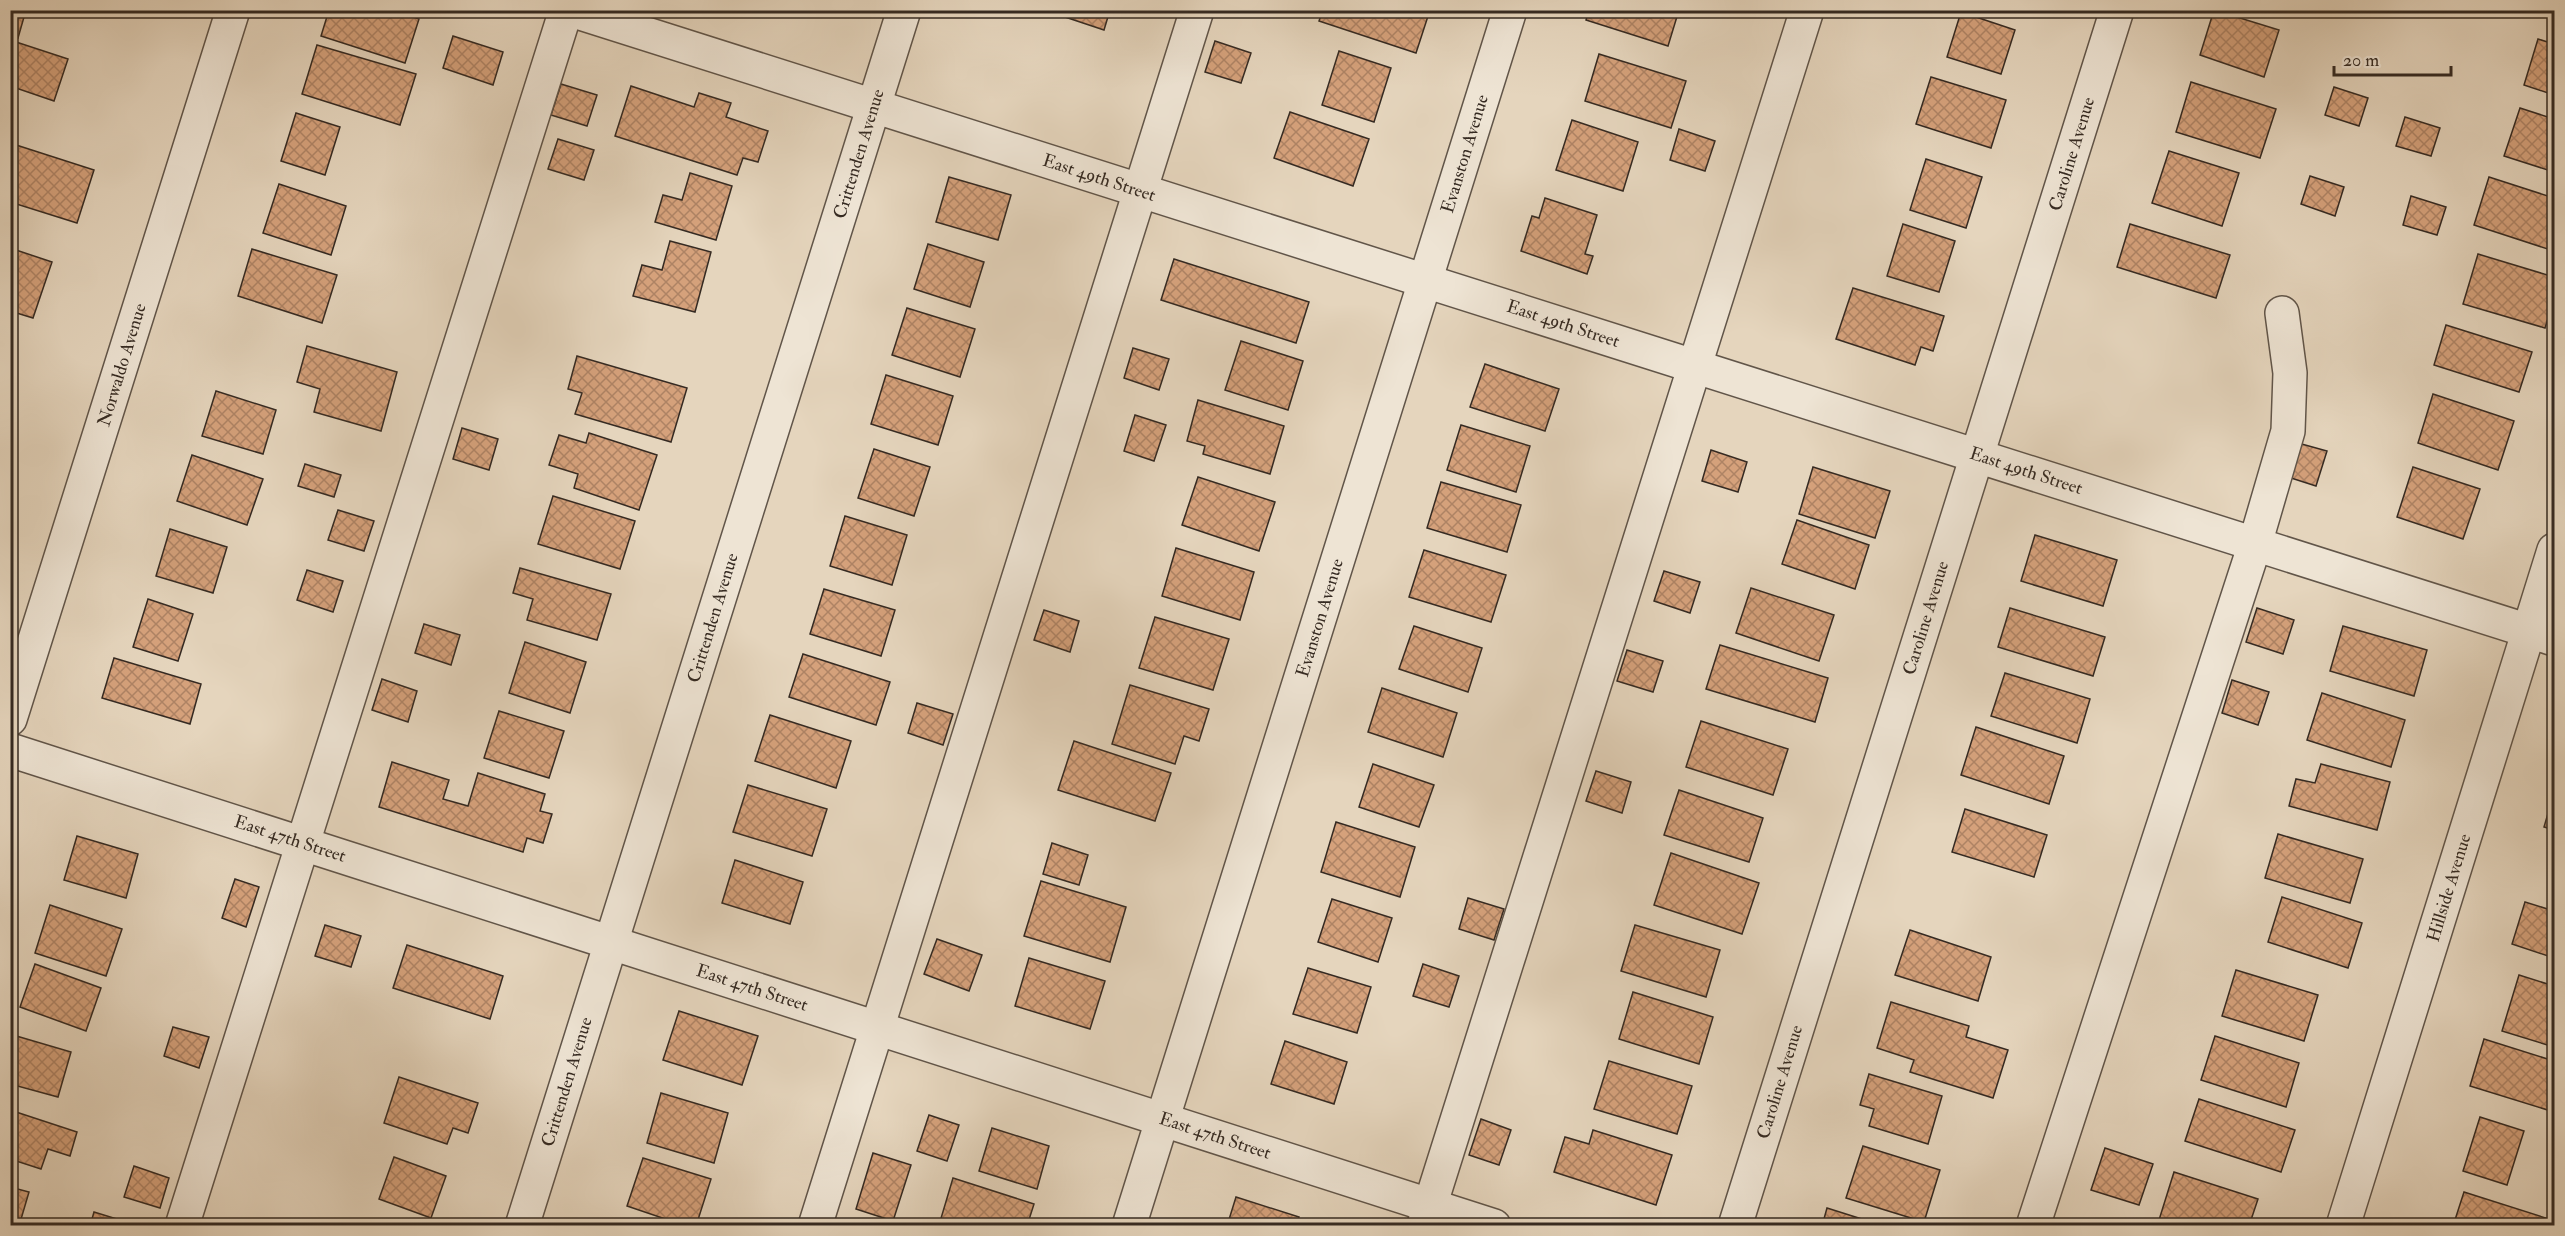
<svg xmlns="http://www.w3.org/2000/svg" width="2565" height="1236" font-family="'IM FELL Double Pica',serif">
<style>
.building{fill:url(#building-cross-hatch);stroke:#352a22;stroke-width:1.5}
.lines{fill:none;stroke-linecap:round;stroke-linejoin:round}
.minor-casing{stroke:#615549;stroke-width:36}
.minor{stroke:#eee4d4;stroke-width:33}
.labels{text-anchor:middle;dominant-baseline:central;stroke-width:4.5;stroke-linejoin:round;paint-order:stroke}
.street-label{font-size:18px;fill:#352a22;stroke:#eee4d4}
</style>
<defs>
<pattern id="building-cross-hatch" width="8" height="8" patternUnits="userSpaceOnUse" patternTransform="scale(1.5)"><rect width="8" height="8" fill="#d5a17b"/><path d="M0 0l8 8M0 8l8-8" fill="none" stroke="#ae8364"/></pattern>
</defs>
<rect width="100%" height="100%" fill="#e5d5bd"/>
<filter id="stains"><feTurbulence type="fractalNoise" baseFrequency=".00333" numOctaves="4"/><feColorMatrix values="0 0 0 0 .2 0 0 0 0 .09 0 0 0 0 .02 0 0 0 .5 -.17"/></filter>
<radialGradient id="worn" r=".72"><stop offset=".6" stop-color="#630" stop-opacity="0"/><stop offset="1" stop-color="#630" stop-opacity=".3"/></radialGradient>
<!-- building -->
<g class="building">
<path d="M10,10H26L18,38L10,36Z"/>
<path d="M329,10H394L419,19L405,63L321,36Z"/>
<path d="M1044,10H1110L1104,30Z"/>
<path d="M1323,10H1430L1416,53L1319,21Z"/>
<path d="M1589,10H1679L1668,46L1586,20Z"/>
<path d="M2214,10L2279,30L2264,77L2200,55Z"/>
<path d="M1961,12L2015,30L2001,74L1947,57Z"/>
<path d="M453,36L503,52L493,85L443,68Z"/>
<path d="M2538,39L2554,44V95L2524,85Z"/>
<path d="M10,40L68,59L54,101L10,86Z"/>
<path d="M1215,41L1251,53L1241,83L1205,72Z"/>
<path d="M317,45L416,74L400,125L302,94Z"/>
<path d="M1339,51L1391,68L1374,122L1322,105Z"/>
<path d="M1599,54L1686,81L1671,128L1585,101Z"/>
<path d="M1931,77L2006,100L1991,148L1916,124Z"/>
<path d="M2191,82L2276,109L2260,158L2176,132Z"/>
<path d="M561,84L597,95L587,126L551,115Z"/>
<path d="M631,86L694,107L699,93L731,103L726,117L768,131L758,162L743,158L737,175L615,136Z"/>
<path d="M2334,87L2368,98L2359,126L2325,115Z"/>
<path d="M2520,108L2554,119V172L2504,156Z"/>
<path d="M1290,112L1369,139L1353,186L1274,158Z"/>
<path d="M296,113L340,127L325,175L281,161Z"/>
<path d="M2405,117L2440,128L2431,156L2396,146Z"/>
<path d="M1572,120L1638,142L1623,191L1556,170Z"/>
<path d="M1679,129L1715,141L1705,171L1670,160Z"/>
<path d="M558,139L594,150L584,180L548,169Z"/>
<path d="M10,143L94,170L77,223L10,202Z"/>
<path d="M2169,151L2239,173L2222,226L2152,203Z"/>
<path d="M1926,159L1982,177L1966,228L1910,210Z"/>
<path d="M690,173L732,186L716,240L655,222L663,195L682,200Z"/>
<path d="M2310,176L2344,187L2335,216L2301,204Z"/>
<path d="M949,177L1011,195L998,240L936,222Z"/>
<path d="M2489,177L2554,198V251L2474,225Z"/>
<path d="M279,184L346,206L331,255L263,233Z"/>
<path d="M2411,196L2446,207L2437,235L2403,225Z"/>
<path d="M1545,198L1597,215L1585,254L1593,256L1587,274L1521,251L1532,216L1539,218Z"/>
<path d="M1903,224L1955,241L1939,292L1887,276Z"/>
<path d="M2130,224L2230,255L2216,298L2117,267Z"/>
<path d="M670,241L711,252L695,312L633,296L642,265L662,270Z"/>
<path d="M928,244L984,262L970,307L914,289Z"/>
<path d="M10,248L52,262L33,318L10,311Z"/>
<path d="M252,249L337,275L322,323L238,296Z"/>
<path d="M2478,254L2554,277V299L2545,328L2463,304Z"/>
<path d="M1174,259L1309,302L1296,343L1161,300Z"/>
<path d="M1853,288L1944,316L1933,351L1921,347L1915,365L1836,339Z"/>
<path d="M907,308L975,329L960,377L892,355Z"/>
<path d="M2446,325L2532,352L2519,392L2434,365Z"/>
<path d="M1241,341L1303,361L1288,410L1225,390Z"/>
<path d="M307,346L397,372L381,431L314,412L320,389L297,382Z"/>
<path d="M1133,348L1169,359L1159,390L1124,378Z"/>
<path d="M577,356L687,388L671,442L575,414L582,393L568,389Z"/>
<path d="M1485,364L1559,389L1545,431L1470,407Z"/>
<path d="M886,375L953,396L938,445L871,424Z"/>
<path d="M216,391L276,410L263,454L202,436Z"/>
<path d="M2433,394L2514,421L2498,470L2418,443Z"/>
<path d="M1198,400L1284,426L1270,474L1203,454L1205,446L1187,441Z"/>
<path d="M1135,415L1166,425L1154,461L1124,451Z"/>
<path d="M1461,425L1530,446L1516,492L1447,470Z"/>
<path d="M462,428L498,439L489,470L453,459Z"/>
<path d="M589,433L657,455L639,510L574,488L578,474L549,465L559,435L586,443Z"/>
<path d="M2298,443L2327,451L2316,486L2288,477Z"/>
<path d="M874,449L930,467L914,516L858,498Z"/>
<path d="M1711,450L1747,462L1738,492L1702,481Z"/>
<path d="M192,455L263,479L247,525L177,501Z"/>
<path d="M305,464L341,475L334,497L298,486Z"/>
<path d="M1813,467L1890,491L1875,538L1799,514Z"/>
<path d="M2413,467L2480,489L2463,539L2397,517Z"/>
<path d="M1198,477L1275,502L1259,551L1182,525Z"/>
<path d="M1441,482L1521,505L1507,552L1427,528Z"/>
<path d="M553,496L635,521L620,569L538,544Z"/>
<path d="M338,510L374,521L364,551L328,540Z"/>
<path d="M845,516L907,535L892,585L830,566Z"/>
<path d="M1797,520L1869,545L1855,589L1782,564Z"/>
<path d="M170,529L227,547L213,593L156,576Z"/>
<path d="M2035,535L2117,560L2103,606L2021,581Z"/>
<path d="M1176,548L1254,572L1240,620L1162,596Z"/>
<path d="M1424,550L1506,575L1491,622L1409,597Z"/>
<path d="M520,568L611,594L597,640L527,620L533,599L513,593Z"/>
<path d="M307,570L343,581L333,612L297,600Z"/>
<path d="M1664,571L1700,582L1690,613L1654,601Z"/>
<path d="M1751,588L1834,615L1819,661L1736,633Z"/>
<path d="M824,589L895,610L881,656L810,634Z"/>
<path d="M148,599L193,614L178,661L133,647Z"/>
<path d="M2010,608L2105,637L2093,676L1998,647Z"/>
<path d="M2257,608L2294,620L2283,654L2246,642Z"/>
<path d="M1044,610L1079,621L1070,652L1034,640Z"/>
<path d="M1155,617L1229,639L1213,690L1139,668Z"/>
<path d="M424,624L460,635L451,665L415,653Z"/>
<path d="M1414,626L1482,648L1468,692L1399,669Z"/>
<path d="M2343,626L2427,650L2414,696L2330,671Z"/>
<path d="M525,642L586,662L570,713L509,693Z"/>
<path d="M1720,645L1828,678L1815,722L1706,689Z"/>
<path d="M1627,650L1663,661L1653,692L1617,681Z"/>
<path d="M803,654L890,682L876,725L789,697Z"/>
<path d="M114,658L201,684L190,724L102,698Z"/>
<path d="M2005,673L2090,699L2077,743L1991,716Z"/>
<path d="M382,679L417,691L408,722L372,710Z"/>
<path d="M2232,680L2269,692L2258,725L2222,713Z"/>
<path d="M1130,685L1209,709L1199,741L1184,736L1175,764L1112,744Z"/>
<path d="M1382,688L1457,713L1443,757L1368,732Z"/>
<path d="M2322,693L2405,720L2391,767L2307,740Z"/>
<path d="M917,703L953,714L943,745L908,733Z"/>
<path d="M499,711L564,731L549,778L484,758Z"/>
<path d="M770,715L851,741L836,788L755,761Z"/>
<path d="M1701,721L1788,749L1773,795L1686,767Z"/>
<path d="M1976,727L2064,756L2049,804L1961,775Z"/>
<path d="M1074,741L1171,773L1155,821L1058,790Z"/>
<path d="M392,762L449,780L443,799L468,806L478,773L545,794L540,811L552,814L543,843L527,838L523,852L379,807Z"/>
<path d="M1373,764L1434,785L1419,827L1359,807Z"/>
<path d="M2321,764L2390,782L2377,830L2289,806L2296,779L2315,783Z"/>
<path d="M1596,771L1631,782L1622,813L1586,801Z"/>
<path d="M748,785L827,809L812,856L733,832Z"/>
<path d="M1679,790L1763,818L1749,862L1664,835Z"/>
<path d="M2554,793V830L2544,827Z"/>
<path d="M1965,809L2047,835L2034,877L1952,852Z"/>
<path d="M1336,822L1415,847L1400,897L1321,872Z"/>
<path d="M2278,834L2363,859L2350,903L2265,878Z"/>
<path d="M77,836L138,854L126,898L64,880Z"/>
<path d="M1052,843L1088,855L1079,885L1043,874Z"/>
<path d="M1671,853L1759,883L1742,934L1654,905Z"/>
<path d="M735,860L803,882L790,924L722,903Z"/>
<path d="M2554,872V896L2548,894Z"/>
<path d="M235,879L259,887L246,927L222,918Z"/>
<path d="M1041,881L1126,907L1110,962L1024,936Z"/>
<path d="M2282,897L2362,923L2348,968L2268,942Z"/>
<path d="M1468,898L1504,909L1494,940L1459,929Z"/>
<path d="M1332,899L1392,918L1378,962L1318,942Z"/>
<path d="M2525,902L2554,911V958L2512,944Z"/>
<path d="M50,905L122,929L106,976L35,953Z"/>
<path d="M325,925L361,936L351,967L315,956Z"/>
<path d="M1635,925L1720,950L1706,997L1621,971Z"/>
<path d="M1910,930L1991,957L1978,1001L1895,975Z"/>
<path d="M937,939L982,955L969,991L924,974Z"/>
<path d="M407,945L503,976L490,1019L393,988Z"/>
<path d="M1029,958L1105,981L1090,1029L1015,1006Z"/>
<path d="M35,964L101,988L86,1031L20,1007Z"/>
<path d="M1423,964L1459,976L1449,1007L1413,996Z"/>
<path d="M1308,968L1371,987L1357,1033L1293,1014Z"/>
<path d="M2236,970L2318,995L2304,1041L2222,1016Z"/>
<path d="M2519,975L2554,986V1047L2502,1031Z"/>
<path d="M1633,992L1713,1017L1699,1064L1619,1039Z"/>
<path d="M1891,1002L1969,1026L1966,1037L2008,1050L1993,1098L1910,1072L1914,1060L1877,1048Z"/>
<path d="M679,1011L758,1036L742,1085L663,1060Z"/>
<path d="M173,1027L209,1037L199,1068L164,1056Z"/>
<path d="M13,1035L71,1052L58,1097L10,1084V1043Z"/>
<path d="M2215,1036L2299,1063L2286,1107L2201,1080Z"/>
<path d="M2484,1039L2554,1061V1101L2551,1111L2470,1086Z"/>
<path d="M1285,1041L1347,1062L1334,1104L1271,1084Z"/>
<path d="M1609,1061L1692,1086L1677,1134L1594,1109Z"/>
<path d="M1869,1074L1942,1096L1928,1144L1869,1126L1874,1109L1860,1105Z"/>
<path d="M399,1077L478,1103L468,1133L453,1128L447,1144L384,1123Z"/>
<path d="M661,1093L728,1113L714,1163L647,1143Z"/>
<path d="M2199,1099L2295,1130L2281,1172L2185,1141Z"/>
<path d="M10,1110L77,1132L70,1156L48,1149L41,1169L10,1159Z"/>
<path d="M929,1115L959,1125L947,1161L917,1151Z"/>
<path d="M2480,1117L2524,1131L2507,1185L2463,1171Z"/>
<path d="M1481,1119L1511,1130L1499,1165L1469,1155Z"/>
<path d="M992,1128L1049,1146L1037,1189L979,1171Z"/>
<path d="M1593,1130L1672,1155L1656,1205L1554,1172L1565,1137L1589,1144Z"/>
<path d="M1863,1146L1940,1170L1924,1222L1846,1198Z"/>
<path d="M2105,1148L2153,1164L2139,1205L2091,1190Z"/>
<path d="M873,1153L911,1165L893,1221L856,1209Z"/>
<path d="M394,1157L446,1176L431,1218L379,1199Z"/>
<path d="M643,1158L711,1179L696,1226H686L627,1206Z"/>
<path d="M134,1166L169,1178L160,1208L124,1197Z"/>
<path d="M2174,1172L2258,1199L2249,1226H2176L2159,1220Z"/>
<path d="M953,1178L1034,1204L1027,1226L939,1225Z"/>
<path d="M10,1187L29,1192L19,1226H10Z"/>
<path d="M2464,1192L2552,1220L2551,1226H2453Z"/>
<path d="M1236,1197L1299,1217L1296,1226H1227Z"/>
<path d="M1827,1208L1884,1226H1822Z"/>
<path d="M94,1212L130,1223V1226H90Z"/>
</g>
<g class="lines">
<!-- minor casing -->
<g class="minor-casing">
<g id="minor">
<path d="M571,10L2554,639"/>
<path d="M10,719L233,10"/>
<path d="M10,750L1494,1226"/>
<path d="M1424,1225L1807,10"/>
<path d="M182,1226L566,10"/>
<path d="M522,1226L904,10"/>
<path d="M815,1226L1197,10"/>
<path d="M1129,1226L1510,10"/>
<path d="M1735,1226L2117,10"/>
<path d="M2033,1226L2255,544L2288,431L2290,373L2282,313"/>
<path d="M2343,1226L2554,550"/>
</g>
</g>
<!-- minor -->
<use href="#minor" class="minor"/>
</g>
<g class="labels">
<!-- street labels -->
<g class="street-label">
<text transform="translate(859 154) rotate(-73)">Crittenden Avenue</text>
<text transform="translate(1465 154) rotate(-73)">Evanston Avenue</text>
<text transform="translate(2072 154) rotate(-73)">Caroline Avenue</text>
<text transform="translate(1099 178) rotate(18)">East 49th Street</text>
<text transform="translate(1563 324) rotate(18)">East 49th Street</text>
<text transform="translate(122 365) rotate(-73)">Norwaldo Avenue</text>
<text transform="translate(2026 471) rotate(18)">East 49th Street</text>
<text transform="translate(713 618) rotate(-73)">Crittenden Avenue</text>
<text transform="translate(1320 618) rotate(-73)">Evanston Avenue</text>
<text transform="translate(1926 618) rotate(-73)">Caroline Avenue</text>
<text transform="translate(290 839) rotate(18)">East 47th Street</text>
<text transform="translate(2449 888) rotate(-73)">Hillside Avenue</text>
<text transform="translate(752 988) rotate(18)">East 47th Street</text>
<text transform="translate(567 1082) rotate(-73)">Crittenden Avenue</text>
<text transform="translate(1780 1082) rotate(-73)">Caroline Avenue</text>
<text transform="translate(1215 1136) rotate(18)">East 47th Street</text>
</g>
</g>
<!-- margin -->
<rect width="2565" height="1236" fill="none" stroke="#e5d5bd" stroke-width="36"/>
<rect x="12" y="12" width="2541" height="1212" fill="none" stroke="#352a22" stroke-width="3"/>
<rect x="18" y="18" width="2529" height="1200" fill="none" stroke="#352a22" stroke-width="1.5"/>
<!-- scale -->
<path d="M2334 66v9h117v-9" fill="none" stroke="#352a22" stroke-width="3"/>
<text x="2343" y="66" font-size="18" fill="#352a22" stroke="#eee4d4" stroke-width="4.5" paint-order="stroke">20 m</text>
<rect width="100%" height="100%" filter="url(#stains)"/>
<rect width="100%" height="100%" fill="url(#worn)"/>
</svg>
